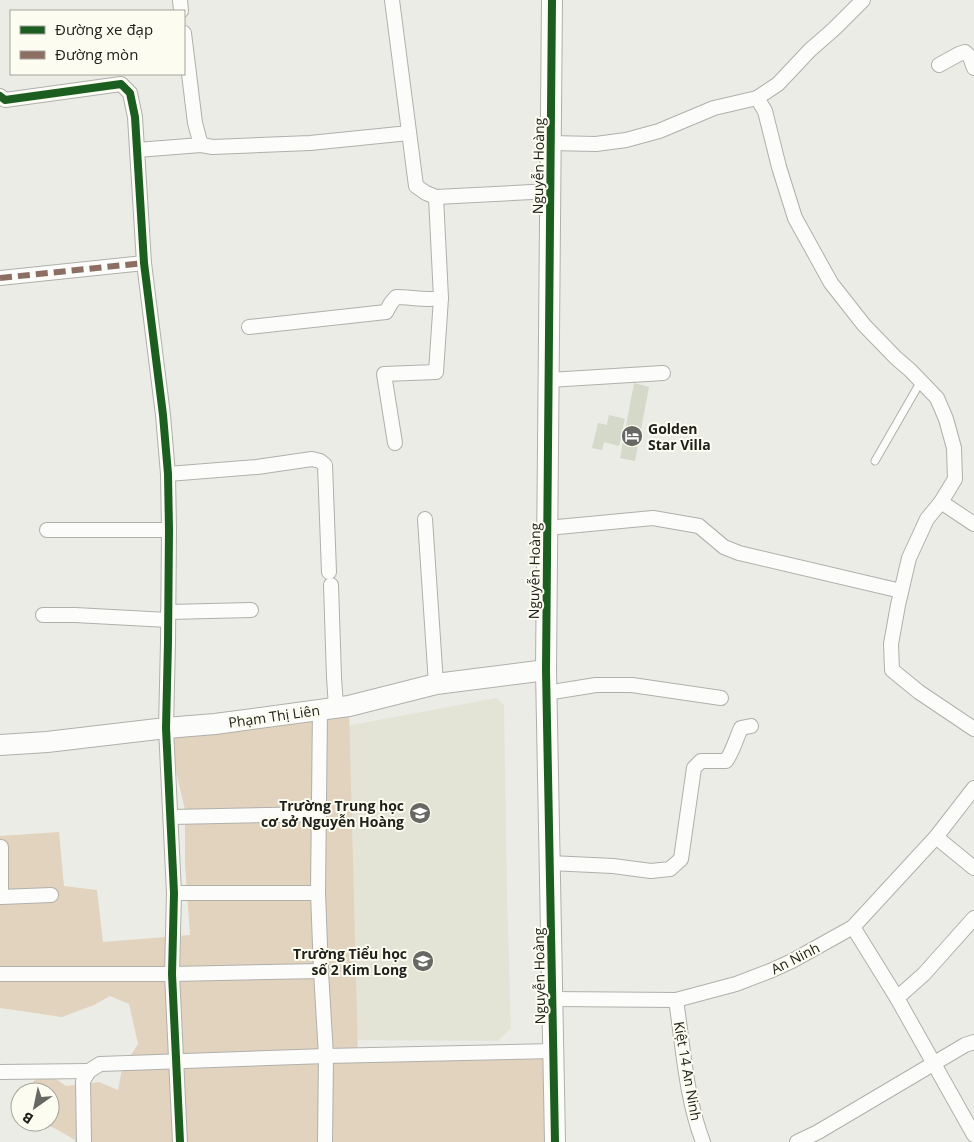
<svg xmlns="http://www.w3.org/2000/svg" width="974" height="1142" font-family="'Open Sans',sans-serif">
<style>
.built{fill:#e3e4d6}
.green{fill:#e2d3bf}
.building{fill:#d4d9ca}
.lines{fill:none;stroke-linecap:round;stroke-linejoin:round}
.lane-casing{stroke:#b0b0ab;stroke-width:9}
.street-casing{stroke:#b0b0ab;stroke-width:16}
.secondary-casing{stroke:#b0b0ab;stroke-width:22}
.lane{stroke:#fcfcfb;stroke-width:7}
.street{stroke:#fcfcfb;stroke-width:14}
.secondary{stroke:#fcfcfb;stroke-width:20}
.quiet{stroke:#8d6e63;stroke-width:6;stroke-dasharray:12 6;stroke-linecap:butt}
.cycleway-casing{stroke:#fcfcf0;stroke-width:11}
.cycleway{stroke:#1b5e20;stroke-width:8}
.labels{text-anchor:middle;dominant-baseline:central;stroke-width:4;stroke-linejoin:round;paint-order:stroke}
.street-label{font-size:14px;fill:#20211c;stroke:#fcfcf0}
.poi-label{font-size:14px;font-weight:bold;fill:#20211c;stroke:#fcfcf0;text-anchor:end}
</style>
<rect width="100%" height="100%" fill="#ecece6"/>
<!-- built -->
<path class="built" d="M496,698L504,705L507,894L511,1028L498,1041L338,1040L341,727Z"/>
<!-- green -->
<path class="green" d="M349,706L358,1058L545,1054L547,1142H75V1140L58,1130L41,1122H50V1092L26,1091L43,1070L66,1086L99,1082L118,1090L122,1069L138,1044L129,1004L110,996L94,1005L62,1017L0,1008V836L59,832L64,886L97,890L103,942L190,935L185,864V810L166,728Z"/>
<!-- building -->
<g class="building">
<path d="M634,383L649,387L635,461L620,458Z"/>
<path d="M609,415L625,419L619,446L604,442L602,450L592,448L598,423L607,425Z"/>
</g>
<g class="lines">
<!-- lane casing -->
<g class="lane-casing">
<path id="lane" d="M875,461L921,381"/>
</g>
<!-- street casing -->
<g class="street-casing">
<g id="street">
<path d="M180,0L181,11"/>
<path d="M392,0L416,186L426,193L436,197L551,191"/>
<path d="M184,33L195,123L201,145L213,147L310,143L409,133"/>
<path d="M939,65L959,54L965,52L970,57L974,68"/>
<path d="M0,96L5,100L121,84L130,93L135,117L144,263L163,415L168,474L169,530L168,642L166,728L174,893L172,974L180,1142"/>
<path d="M757,98L778,84L810,50L834,29L863,0"/>
<path d="M551,143L596,144L626,140L659,131L714,108L757,98L765,111L779,167L795,218L831,283L864,325L896,358L910,370L937,398L946,419L954,448L955,479L941,502L927,519L909,558L898,605L891,644L892,670L919,692L974,729"/>
<path d="M137,150L201,145"/>
<path d="M0,278L144,263"/>
<path d="M249,327L386,312L391,303L396,297C411,297 426,301 441,298L436,197"/>
<path d="M549,380L663,373"/>
<path d="M395,443L384,374L436,372L441,298"/>
<path d="M168,474L257,467L312,459L320,461L325,465L329,572"/>
<path d="M941,502L974,524"/>
<path d="M425,519L436,684"/>
<path d="M547,528L653,518L699,526L724,547L739,553L901,591"/>
<path d="M47,530H169"/>
<path d="M331,585L334,677L336,707"/>
<path d="M168,612L251,610"/>
<path d="M43,615H75L168,620"/>
<path d="M546,693L596,685H632L721,698"/>
<path d="M320,709L318,893L321,971L326,1056L325,1142"/>
<path d="M171,817L319,814"/>
<path d="M936,837L974,868"/>
<path d="M550,863L613,866L651,871L670,869L681,859L694,768L701,761H726C733,751 736,739 741,728L751,726"/>
<path d="M174,893H318"/>
<path d="M0,897H1V847"/>
<path d="M1,897L51,895"/>
<path d="M853,927L897,998L974,1135"/>
<path d="M0,974H172L321,971"/>
<path d="M897,998L924,974L974,918"/>
<path d="M552,999L676,1000L736,984L770,971L792,961L853,927L936,837L974,788"/>
<path d="M676,1000C683,1046 686,1098 703,1142"/>
<path d="M0,1072L89,1071"/>
<path d="M84,1142L83,1081L89,1071L100,1064L326,1056L553,1051"/>
<path d="M797,1142L818,1132L965,1045L974,1042"/>
</g>
</g>
<!-- secondary casing -->
<g class="secondary-casing">
<g id="secondary">
<path d="M552,0L546,670L555,1142"/>
<path d="M0,745L47,742L166,728L215,724L349,706L436,684L546,670"/>
</g>
</g>
<!-- lane -->
<use href="#lane" class="lane"/>
<!-- street -->
<use href="#street" class="street"/>
<!-- secondary -->
<use href="#secondary" class="secondary"/>
<!-- quiet -->
<path class="quiet" d="M0,278L144,263"/>
<!-- cycleway casing -->
<g class="cycleway-casing">
<g id="cycleway">
<path d="M552,0L546,670L555,1142"/>
<path d="M0,96L5,100L121,84L130,93L135,117L144,263L163,415L168,474L169,530L168,642L166,728L174,893L172,974L180,1142"/>
</g>
</g>
<!-- cycleway -->
<use href="#cycleway" class="cycleway"/>
</g>
<!-- icons -->
<defs>
<g id="hotel-disc" transform="scale(1.125)"><circle r="9.5" fill="#676863" stroke="#fcfcf0"/><path d="M-6-4.5h1.5V1H6V5H4.5V3h-9V5H-6ZM-4 0a1.8 1.8 0 1 1 3.6 0ZM.5 0V-2.5h3Q6-2.5 6 0Z" fill="#fff"/></g>
<g id="school-disc" transform="scale(1.125)"><circle r="9.5" fill="#676863" stroke="#fcfcf0"/><path d="M0-5L7-2L0 1L-7-2ZM-4 1L0 2.5L4 1V4Q0 6-4 4Z" fill="#fff"/></g>
</defs>
<g fill-rule="evenodd">
<use href="#hotel-disc" x="632" y="436"/>
<use href="#school-disc" x="420" y="813"/>
<use href="#school-disc" x="423" y="961"/>
</g>
<g class="labels">
<!-- street labels -->
<g class="street-label">
<text transform="translate(538 166) rotate(-89)">Nguyễn Hoàng</text>
<text transform="translate(534 571) rotate(-89)">Nguyễn Hoàng</text>
<text transform="translate(274 716) rotate(-8)">Phạm Thị Liên</text>
<text transform="translate(795 958) rotate(-27)">An Ninh</text>
<text transform="translate(539 976) rotate(-91)">Nguyễn Hoàng</text>
<text transform="translate(688 1071) rotate(80)">Kiệt 14 An Ninh</text>
</g>
<!-- poi labels -->
<g class="poi-label">
<text x="648" y="428" text-anchor="start">Golden<tspan x="648" dy="16">Star Villa</tspan></text>
<text x="404" y="805">Trường Trung học<tspan x="404" dy="16">cơ sở Nguyễn Hoàng</tspan></text>
<text x="407" y="953">Trường Tiểu học<tspan x="407" dy="16">số 2 Kim Long</tspan></text>
</g>
</g>
<!-- legend -->
<rect x="10" y="10" width="175" height="65" fill="#fcfcf0" stroke="#a4a49b"/>
<rect x="20" y="26" width="25" height="8" fill="#1b5e20" stroke="#a4a49b"/>
<text x="55" y="35" font-size="15" fill="#20211c">Đường xe đạp</text>
<rect x="20" y="51" width="25" height="8" fill="#8d6e63" stroke="#a4a49b"/>
<text x="55" y="60" font-size="15" fill="#20211c">Đường mòn</text>
<!-- north arrow -->
<g transform="translate(35 1107) rotate(213)"><circle r="24" fill="#fcfcf0" stroke="#a4a49b"/>
<path d="M0-4L9 19L0 12L-9 19Z" fill="#676863"/>
<text y="-8" font-size="14" font-weight="bold" text-anchor="middle" fill="#20211c">B</text>
</g>
</svg>
